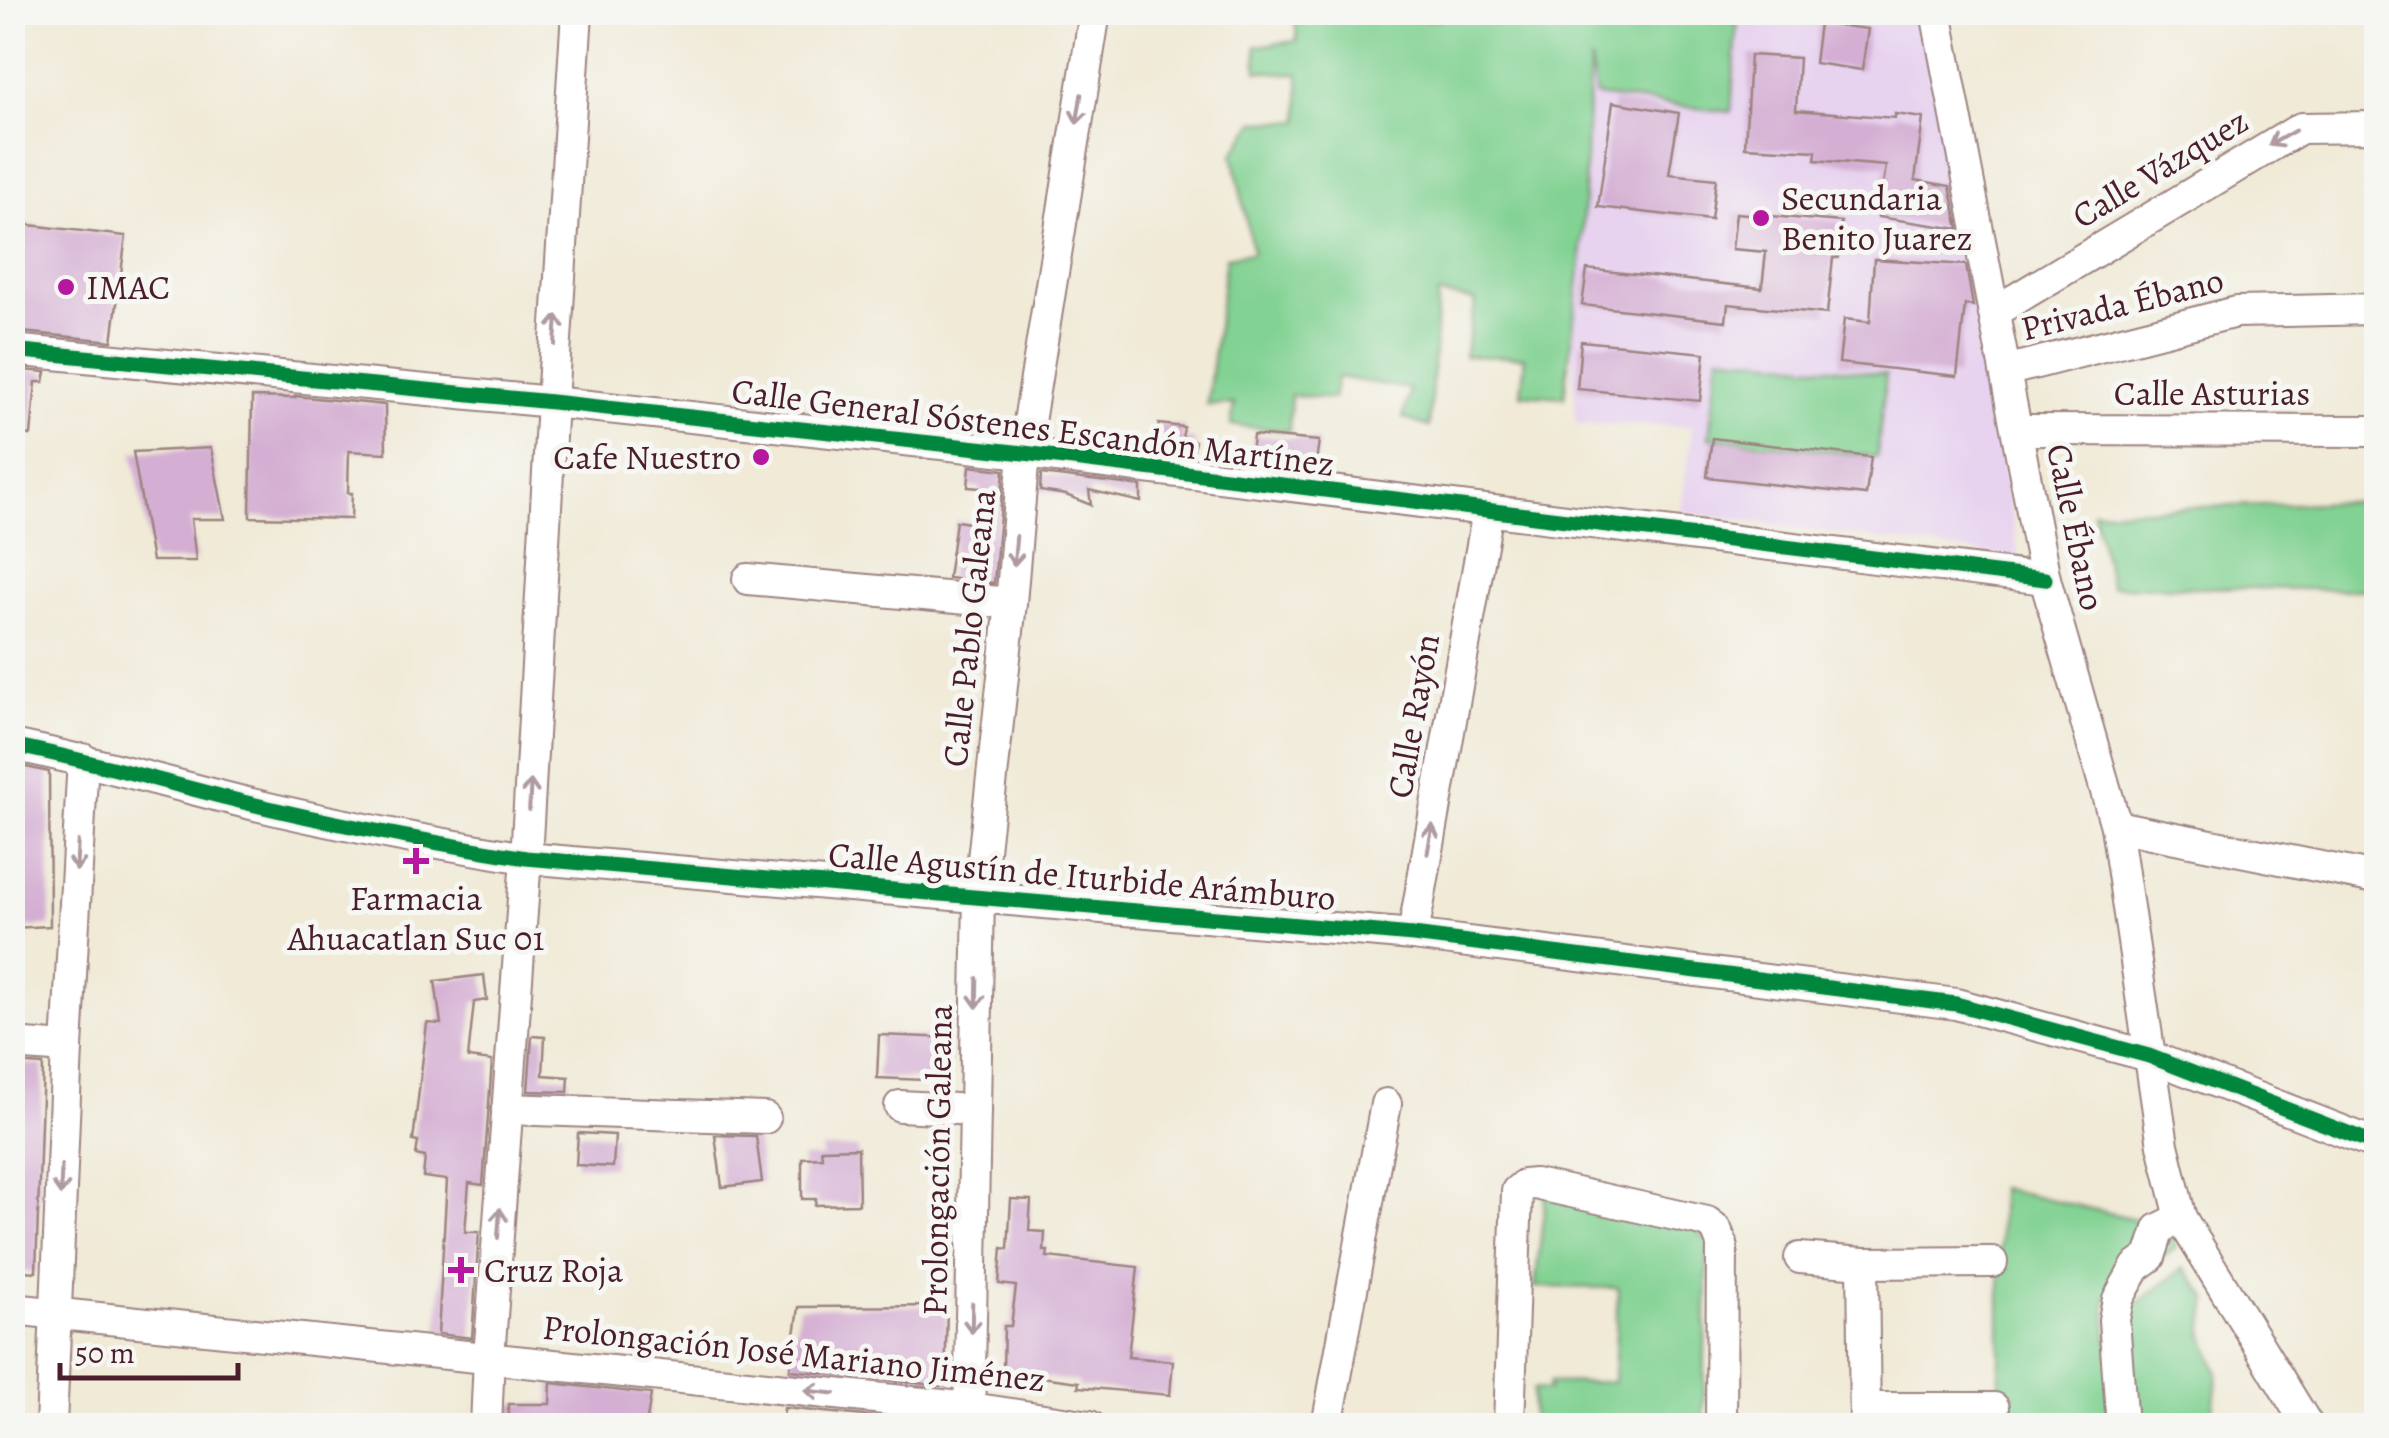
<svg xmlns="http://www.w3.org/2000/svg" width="2389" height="1438" font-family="Alegreya,serif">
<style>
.built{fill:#e7d2ef}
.green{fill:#82d293;stroke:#66785f;stroke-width:2.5}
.building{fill:#d4aed3}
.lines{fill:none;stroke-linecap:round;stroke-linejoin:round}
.minor-casing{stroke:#9d8481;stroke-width:34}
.minor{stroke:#fff;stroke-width:30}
.cycleway-casing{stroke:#f6f6f2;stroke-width:21}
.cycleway{stroke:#00873e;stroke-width:15}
.oneway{stroke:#ae9aa0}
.poi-dot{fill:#b5179e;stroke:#f6f6f2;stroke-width:4}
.labels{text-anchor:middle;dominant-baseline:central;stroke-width:10;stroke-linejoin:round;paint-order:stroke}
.street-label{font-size:35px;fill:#4a1f2b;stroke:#f6f6f2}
.poi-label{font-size:35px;fill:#4a1f2b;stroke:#f6f6f2;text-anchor:start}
</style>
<rect width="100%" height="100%" fill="#f6f6f2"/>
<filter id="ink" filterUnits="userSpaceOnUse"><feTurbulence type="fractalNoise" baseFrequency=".01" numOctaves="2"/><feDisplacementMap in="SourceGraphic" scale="20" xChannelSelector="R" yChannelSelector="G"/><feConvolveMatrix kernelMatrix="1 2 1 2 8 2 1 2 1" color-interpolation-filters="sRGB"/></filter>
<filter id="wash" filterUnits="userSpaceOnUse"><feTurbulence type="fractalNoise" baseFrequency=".0048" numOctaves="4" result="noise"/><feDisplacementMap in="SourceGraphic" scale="40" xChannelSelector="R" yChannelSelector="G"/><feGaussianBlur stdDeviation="2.25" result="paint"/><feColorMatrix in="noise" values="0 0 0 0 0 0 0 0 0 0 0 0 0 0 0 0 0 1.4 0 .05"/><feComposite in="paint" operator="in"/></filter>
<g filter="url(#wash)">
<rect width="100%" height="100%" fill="#f0ead7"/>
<!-- built -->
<path class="built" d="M1552,13H1923L2019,558L1681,512L1692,426L1576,424Z"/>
<!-- green -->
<g class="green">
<path d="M1445,12L1738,13L1731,112L1596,96L1590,60L1581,263L1564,397L1521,394L1525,357L1464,356L1476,301L1438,294L1429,427L1403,418L1410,389L1337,377L1333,399L1291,395L1289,431L1231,425L1234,404L1207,405L1226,257L1253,253L1233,154L1255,122L1300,121L1299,74L1257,71L1256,46L1297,41L1295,13H1341L1439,20Z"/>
<path d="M1719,355L1886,374L1877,457L1709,437Z"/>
<path d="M2376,501V590L2111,586L2093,511Z"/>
<path d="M2000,1188L2170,1227L2176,1248L2105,1298L2114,1425L2000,1426Z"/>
<path d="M1546,1192L1686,1222L1708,1241L1703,1425L1532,1426L1533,1389L1549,1390V1383L1614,1382L1618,1288L1535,1287Z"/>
<path d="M2184,1268L2208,1298L2203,1333L2218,1373L2211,1425H2130L2122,1315Z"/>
</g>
<g id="blocks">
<!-- building -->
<g class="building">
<path d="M1819,23L1868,29L1862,70L1814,63Z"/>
<path d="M1750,55L1799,58L1796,110L1895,118V114L1923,118L1915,180L1950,186L1959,229L1878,217L1886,166L1815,160L1816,151L1745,147Z"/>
<path d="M1613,102L1679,113L1669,174L1716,179L1711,220L1598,207Z"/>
<path d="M1736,213L1841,222L1838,258H1833L1827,314L1728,304L1726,321L1582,305L1587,269L1762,288L1766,252L1732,249Z"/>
<path d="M12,223L126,236L112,341L12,331Z"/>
<path d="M1874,259L1966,265L1973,306L1965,305L1957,376L1839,363L1844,319L1870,322Z"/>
<path d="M1581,341L1705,353L1700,401L1577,389Z"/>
<path d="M12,369L46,372L44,382H36L31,435L12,433Z"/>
<path d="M295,396L385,405L386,453L349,451L348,493H352L351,519L250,517L252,397L295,398Z"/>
<path d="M1159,424L1184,427L1182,438L1195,441L1193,455L1155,450Z"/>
<path d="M1253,435L1319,441L1315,470L1250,462Z"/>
<path d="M1712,438L1871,457L1866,495L1707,477Z"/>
<path d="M211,448L225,519H191L196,561H152L133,452Z"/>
<path d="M970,466L1004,470L994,583L948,578L956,521L977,524L981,488L968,487Z"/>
<path d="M1041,474L1141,486V502L1089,490L1091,505L1066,495L1040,491Z"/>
<path d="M12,764L49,772L50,926L12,928Z"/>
<path d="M484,975L487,1000L474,1002L468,1058L492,1061L483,1185L469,1183L465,1232H479L472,1338L438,1334L447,1180L423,1177L425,1157L416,1155L418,1142L413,1141L427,1023L441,1024L435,981Z"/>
<path d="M879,1035L951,1038L949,1081L877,1078Z"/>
<path d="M532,1036L545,1037L543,1075L569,1077L568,1092L528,1091Z"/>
<path d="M12,1063L43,1065L36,1272L12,1270Z"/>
<path d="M578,1133L615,1135L613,1167L576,1165Z"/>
<path d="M715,1135L756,1136L762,1182L722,1187Z"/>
<path d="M858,1148L859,1204L815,1205L816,1199H802V1158L822,1157L821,1149Z"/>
<path d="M1011,1199L1031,1200L1029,1231L1045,1232L1044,1251H1048L1047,1257L1138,1267L1128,1357L1173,1361L1170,1395L1078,1387L1079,1382L1003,1372L1004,1326H1011L1016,1286L999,1284L1002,1248L1008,1249Z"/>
<path d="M947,1306L945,1386L790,1370L799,1307Z"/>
<path d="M551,1383L651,1394L646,1426H508V1404H550Z"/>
<path d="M784,1408L944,1424V1426H783Z"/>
</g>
</g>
</g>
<g filter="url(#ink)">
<use href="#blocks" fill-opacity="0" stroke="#9d8481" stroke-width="2.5"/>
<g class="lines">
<!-- minor casing -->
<g class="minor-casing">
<g id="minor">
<path d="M1936,12L2045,579L2116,826L2163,1145L2181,1218L2308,1426"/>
<path d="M1994,312L2301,128L2376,127"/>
<path d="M12,350L552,402L1024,453L2045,579"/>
<path d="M2005,371L2236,312L2376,309"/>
<path d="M2017,430L2376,431"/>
<path d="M748,579L1011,603"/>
<path d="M12,745C88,760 160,781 235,800C331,824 429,842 526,858L1413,935L1956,1004L2149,1056L2376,1144"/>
<path d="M2116,826L2376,878"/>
<path d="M1413,935L1488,511"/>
<path d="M12,1044L67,1048"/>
<path d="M900,1106L975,1110"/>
<path d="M507,1109L765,1118"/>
<path d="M1800,1258L1863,1263L1992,1262"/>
<path d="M1863,1263L1865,1426"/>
<path d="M12,1309L971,1408L1090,1426"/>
<path d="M1865,1408H1994"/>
<path d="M51,1426L67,1048L83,759"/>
<path d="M486,1426L489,1357L526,858L552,402L577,12"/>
<path d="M969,1426L979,896L1011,603L1024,453L1095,12"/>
<path d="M1327,1426L1386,1104"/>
<path d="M1509,1426L1517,1191L1524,1185L1535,1184L1707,1222L1716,1229L1722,1244L1721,1426"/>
<path d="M2122,1426L2114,1320L2118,1299L2136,1267L2150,1257L2159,1229L2181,1218"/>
</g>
</g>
<!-- minor -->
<use href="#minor" class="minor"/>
<!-- cycleway casing -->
<g class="cycleway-casing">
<g id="cycleway">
<path d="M12,350L552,402L1024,453L2045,579"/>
<path d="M12,745C88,760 160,781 235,800C331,824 429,842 526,858L1413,935L1956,1004L2149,1056L2376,1144"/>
</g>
</g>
<!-- cycleway -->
<use href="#cycleway" class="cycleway"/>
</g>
<!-- one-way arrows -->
<defs><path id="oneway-shaft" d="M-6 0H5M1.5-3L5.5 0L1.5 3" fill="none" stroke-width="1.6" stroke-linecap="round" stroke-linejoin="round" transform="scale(2.5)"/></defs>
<g class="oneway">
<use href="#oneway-shaft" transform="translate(1079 109) rotate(99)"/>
<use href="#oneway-shaft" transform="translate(2282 138) rotate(150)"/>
<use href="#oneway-shaft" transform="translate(556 330) rotate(-86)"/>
<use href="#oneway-shaft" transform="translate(1015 551) rotate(95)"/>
<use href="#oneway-shaft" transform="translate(530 795) rotate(-87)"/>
<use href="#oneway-shaft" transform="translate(1430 839) rotate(-80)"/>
<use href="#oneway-shaft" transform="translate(77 856) rotate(93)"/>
<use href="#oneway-shaft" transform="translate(977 993) rotate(91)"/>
<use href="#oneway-shaft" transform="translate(61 1180) rotate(92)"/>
<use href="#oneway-shaft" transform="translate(499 1223) rotate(-86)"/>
<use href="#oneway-shaft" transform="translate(972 1318) rotate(91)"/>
<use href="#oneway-shaft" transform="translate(820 1392) rotate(-174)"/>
</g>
</g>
<!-- markers -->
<g class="poi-dot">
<circle cx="1761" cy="218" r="10"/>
<circle cx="66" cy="287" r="10"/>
<circle cx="761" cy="457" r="10"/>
<path d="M411 846h10v10h10v10h-10v10h-10v-10h-10v-10h10z"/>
<path d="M456 1255h10v10h10v10h-10v10h-10v-10h-10v-10h10z"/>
</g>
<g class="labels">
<!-- street labels -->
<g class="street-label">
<text transform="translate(2160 168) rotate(-31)">Calle Vázquez</text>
<text transform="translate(2122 304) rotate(-14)">Privada Ébano</text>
<text x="2212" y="393">Calle Asturias</text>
<text transform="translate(1033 427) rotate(7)">Calle General Sóstenes Escandón Martínez</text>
<text transform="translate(2076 527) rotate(78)">Calle Ébano</text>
<text transform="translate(969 628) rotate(-84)">Calle Pablo Galeana</text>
<text transform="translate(1413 716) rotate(-80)">Calle Rayón</text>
<text transform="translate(1082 876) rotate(5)">Calle Agustín de Iturbide Arámburo</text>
<text transform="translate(937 1160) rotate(-89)">Prolongación Galeana</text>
<text transform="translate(794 1353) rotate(6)">Prolongación José Mariano Jiménez</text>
</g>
<!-- poi labels -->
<g class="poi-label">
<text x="1781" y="198">Secundaria<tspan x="1781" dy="40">Benito Juarez</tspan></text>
<text x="86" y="287">IMAC</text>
<text x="741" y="457" text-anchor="end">Cafe Nuestro</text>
<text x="416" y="898" text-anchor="middle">Farmacia<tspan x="416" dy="40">Ahuacatlan Suc 01</tspan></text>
<text x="484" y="1270">Cruz Roja</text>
</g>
</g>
<!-- margin -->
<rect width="2389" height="1438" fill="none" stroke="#f6f6f2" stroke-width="50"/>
<!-- scale -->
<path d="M60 1363v15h178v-15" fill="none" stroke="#4a1f2b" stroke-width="5"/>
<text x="75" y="1363" font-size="30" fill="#4a1f2b" stroke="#f6f6f2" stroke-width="8" paint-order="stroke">50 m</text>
</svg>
